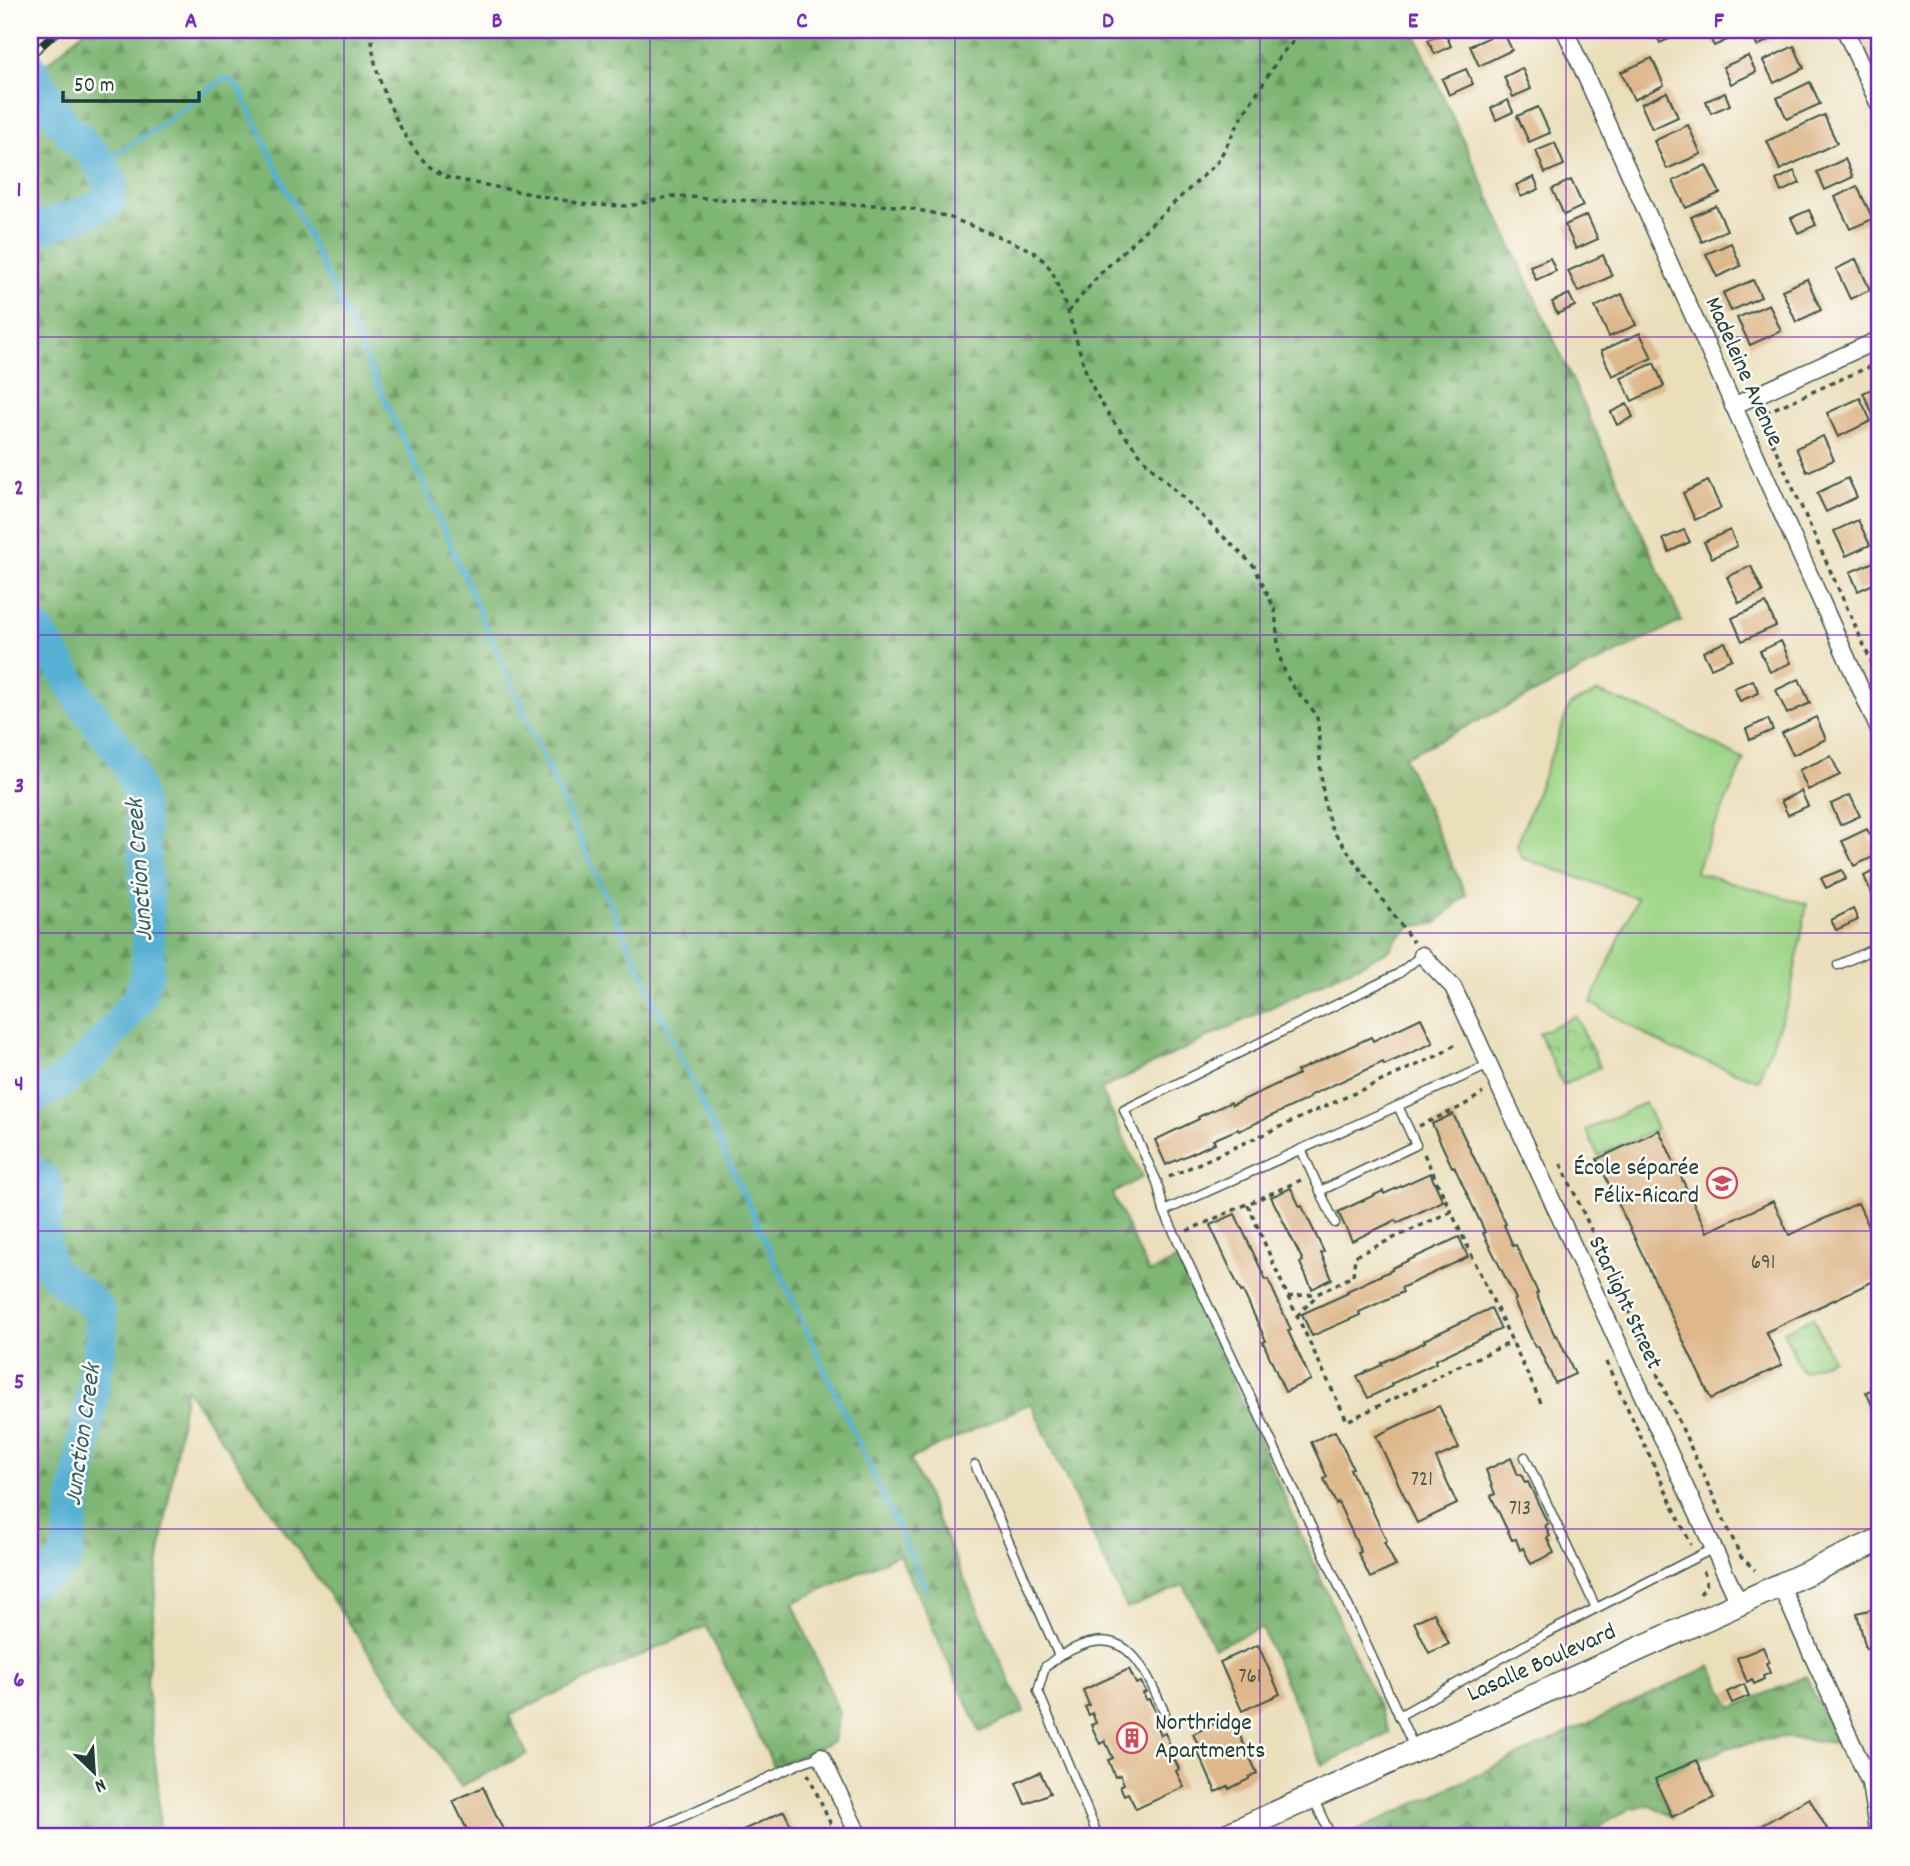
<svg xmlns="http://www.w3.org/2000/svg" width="1910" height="1866" font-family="Dekko,sans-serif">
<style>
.forest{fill:url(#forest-firs);stroke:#4e7a54;stroke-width:2}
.park{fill:url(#park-crowns);stroke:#5e885d;stroke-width:2}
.pitch{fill:#9dd486;stroke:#5e885d;stroke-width:2}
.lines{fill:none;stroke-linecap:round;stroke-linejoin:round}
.stream{stroke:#56b1d4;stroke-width:5}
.river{stroke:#56b1d4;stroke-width:33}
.building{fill:#deb78a}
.service-casing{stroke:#3e5548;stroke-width:11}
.minor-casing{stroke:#3e5548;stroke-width:19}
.secondary-casing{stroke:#3e5548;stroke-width:26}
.path{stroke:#3e5548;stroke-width:3.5;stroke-dasharray:5 5;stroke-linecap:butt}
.service{stroke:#fff;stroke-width:8}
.minor{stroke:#fff;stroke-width:16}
.secondary{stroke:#fff;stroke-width:23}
.rail-casing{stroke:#1f3d34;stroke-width:8}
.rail{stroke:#fdfcf7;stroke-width:5;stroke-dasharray:16;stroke-linecap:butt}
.grid{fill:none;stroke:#7b2cbf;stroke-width:2;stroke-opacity:0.55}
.labels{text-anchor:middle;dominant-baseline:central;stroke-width:5;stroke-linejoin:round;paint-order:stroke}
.number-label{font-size:21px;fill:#4f5c4a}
.street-label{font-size:24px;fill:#1f3d34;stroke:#fdfcf7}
.poi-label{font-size:24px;fill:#1f3d34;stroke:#fdfcf7;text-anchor:end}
.water-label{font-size:26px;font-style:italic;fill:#306064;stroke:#fdfcf7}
.neatline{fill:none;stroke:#7b2cbf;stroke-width:2.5}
.grid-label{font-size:23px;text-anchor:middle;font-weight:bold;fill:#7b2cbf}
</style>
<defs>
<pattern id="forest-firs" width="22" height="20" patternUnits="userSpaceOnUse" patternTransform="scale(1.75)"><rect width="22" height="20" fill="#7eb673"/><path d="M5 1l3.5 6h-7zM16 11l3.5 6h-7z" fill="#67955f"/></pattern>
<pattern id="park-crowns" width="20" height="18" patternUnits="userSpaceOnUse" patternTransform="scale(1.75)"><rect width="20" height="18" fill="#9dd486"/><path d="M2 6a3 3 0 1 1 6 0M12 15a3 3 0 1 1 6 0" fill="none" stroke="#7fad6e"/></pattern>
</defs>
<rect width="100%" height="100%" fill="#fdfcf7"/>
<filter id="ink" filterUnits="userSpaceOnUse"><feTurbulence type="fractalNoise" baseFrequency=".0143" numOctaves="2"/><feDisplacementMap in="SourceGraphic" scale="14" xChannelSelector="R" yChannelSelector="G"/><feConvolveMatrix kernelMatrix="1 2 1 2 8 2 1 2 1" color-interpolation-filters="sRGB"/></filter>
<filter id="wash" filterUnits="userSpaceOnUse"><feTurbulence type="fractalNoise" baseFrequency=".00686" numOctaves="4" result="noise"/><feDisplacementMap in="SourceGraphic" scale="28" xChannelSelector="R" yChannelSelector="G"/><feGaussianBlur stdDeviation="1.57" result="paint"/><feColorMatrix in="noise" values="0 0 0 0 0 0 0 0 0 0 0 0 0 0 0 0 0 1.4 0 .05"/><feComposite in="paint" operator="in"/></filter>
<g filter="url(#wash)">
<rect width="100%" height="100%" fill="#ebdebb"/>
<!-- forest -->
<g class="forest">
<path d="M85,30H1413L1682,621L1404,757L1466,895L1435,924L1412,926L1395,940L1390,950L1101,1089L1142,1177L1112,1194L1149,1273L1178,1259L1390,1733L1322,1765L1261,1627L1214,1648L1184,1585L1127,1609L1031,1403L910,1459L1024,1712L980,1732L899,1554L793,1603L839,1712L833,1742L774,1767L706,1626L509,1715L527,1754L461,1786L186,1388L157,1574L147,1686L158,1788L160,1836H30V78Z"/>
<path d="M1711,1666L1732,1708L1806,1676L1836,1743L1781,1737L1730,1747L1655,1779L1672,1817L1651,1805L1631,1808L1585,1836H1354L1352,1833Z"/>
</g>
<!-- park -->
<g class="park">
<path d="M1576,1016L1600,1067L1563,1085L1539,1033Z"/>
<path d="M1813,1317L1832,1359L1802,1372L1783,1331Z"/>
</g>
<!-- pitch -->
<g class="pitch">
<path d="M1598,692L1665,718L1744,760L1695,872L1807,904L1790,997L1758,1080L1673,1050L1591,1003L1637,898L1522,858L1517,845L1570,705Z"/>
<path d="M1645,1103L1657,1129L1598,1156L1586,1130Z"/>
</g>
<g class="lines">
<!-- stream -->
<path class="stream" d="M100,165L167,121L222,79L234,82L241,91L420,475L557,789L926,1589"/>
<!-- river -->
<g class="river">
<path d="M30,68L62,123L94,155L111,183L108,203C82,215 56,222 30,232"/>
<path d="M30,621L54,655L82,702L123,756L132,773L139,796L143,828L149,942L147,975L139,997L117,1027L89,1058L60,1083L30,1099"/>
<path d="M30,1172C57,1183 47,1203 44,1223C42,1236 45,1248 48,1261C55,1285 91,1291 100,1316C102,1322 101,1330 101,1337L66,1559C56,1570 44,1579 30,1582"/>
</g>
</g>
<g id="blocks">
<!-- building -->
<g class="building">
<path d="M1654,30H1678L1680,34L1660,43Z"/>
<path d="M1706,30H1735L1738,35L1714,46Z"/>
<path d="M1749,30H1786L1787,32L1757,46Z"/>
<path d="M1503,31L1512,50L1479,66L1470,46Z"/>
<path d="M1445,33L1451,46L1435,54L1428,40Z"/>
<path d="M1794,46L1804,68L1774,83L1763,61Z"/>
<path d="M1748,56L1756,72L1731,84L1723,67Z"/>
<path d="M1652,58L1664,85L1634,100L1621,72Z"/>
<path d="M1522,68L1531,89L1513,97L1504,77Z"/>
<path d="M1466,69L1473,84L1449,95L1442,79Z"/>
<path d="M1810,82L1820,104L1787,119L1777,98Z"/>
<path d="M1667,92L1678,117L1652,129L1641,104Z"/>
<path d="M1725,93L1730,105L1711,113L1706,101Z"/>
<path d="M1508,100L1513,112L1496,120L1491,108Z"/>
<path d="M1538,107L1550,133L1529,142L1517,116Z"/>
<path d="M1824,115L1837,143L1780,170L1767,141Z"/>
<path d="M1688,125L1701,154L1667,169L1654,141Z"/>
<path d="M1555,143L1564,165L1545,173L1536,151Z"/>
<path d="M1845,159L1853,177L1825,190L1817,172Z"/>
<path d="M1706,165L1720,193L1686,208L1673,181Z"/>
<path d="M1794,171L1800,183L1781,192L1776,180Z"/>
<path d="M1534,177L1539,189L1521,197L1516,185Z"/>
<path d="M1571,180L1583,206L1564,215L1552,189Z"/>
<path d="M1857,186L1873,219L1850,229L1835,197Z"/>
<path d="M1716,206L1727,230L1702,242L1691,217Z"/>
<path d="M1809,210L1816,225L1798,233L1791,218Z"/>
<path d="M1587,215L1598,239L1576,249L1565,225Z"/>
<path d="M1731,243L1741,266L1717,277L1706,254Z"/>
<path d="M1603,255L1612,276L1578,292L1568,271Z"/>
<path d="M1550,258L1556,271L1536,280L1530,266Z"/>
<path d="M1856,259L1870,290L1850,299L1836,269Z"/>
<path d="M1807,279L1821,310L1796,322L1782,290Z"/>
<path d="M1753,280L1761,297L1731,311L1723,293Z"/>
<path d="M1569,294L1575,306L1557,314L1552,302Z"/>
<path d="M1622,294L1636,325L1609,337L1595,307Z"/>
<path d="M1769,304L1781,331L1750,345L1737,318Z"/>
<path d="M1640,333L1652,358L1612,376L1601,351Z"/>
<path d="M1654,363L1664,386L1632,401L1621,378Z"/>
<path d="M1880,385V422L1877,423L1863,393Z"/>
<path d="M1860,398L1871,421L1838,437L1827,413Z"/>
<path d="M1627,404L1633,417L1617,425L1611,412Z"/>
<path d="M1823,436L1834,460L1807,472L1796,448Z"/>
<path d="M1848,478L1857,497L1826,512L1817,493Z"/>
<path d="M1708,481L1721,508L1695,520L1683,493Z"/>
<path d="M1858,520L1870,545L1846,556L1834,531Z"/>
<path d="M1684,530L1690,542L1669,552L1663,539Z"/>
<path d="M1730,530L1737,546L1712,558L1704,542Z"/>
<path d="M1876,561L1880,570V581L1858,591L1850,572Z"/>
<path d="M1751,566L1763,592L1739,603L1727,577Z"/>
<path d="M1766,603L1776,626L1742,641L1732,618Z"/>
<path d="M1781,641L1791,663L1770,672L1760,651Z"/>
<path d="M1725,642L1732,659L1711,668L1703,652Z"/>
<path d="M1799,679L1810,703L1787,714L1776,690Z"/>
<path d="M1753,680L1759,693L1740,701L1734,688Z"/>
<path d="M1816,717L1826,739L1793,755L1782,733Z"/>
<path d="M1768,719L1773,730L1750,740L1746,729Z"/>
<path d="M1831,756L1840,775L1808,790L1799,770Z"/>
<path d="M1801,791L1808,806L1788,815L1781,801Z"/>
<path d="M1850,795L1860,816L1840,825L1831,804Z"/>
<path d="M1867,829L1879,854L1854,866L1842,841Z"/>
<path d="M1880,868V894L1873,897L1864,876Z"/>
<path d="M1842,870L1846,879L1826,888L1821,878Z"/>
<path d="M1853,909L1858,920L1836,930L1831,920Z"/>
<path d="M1421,1018L1433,1043L1384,1065L1383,1062L1309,1096L1310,1098L1239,1131L1238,1129L1213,1140L1215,1143L1166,1165L1155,1140L1199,1119L1198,1117L1231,1102L1232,1105L1299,1074L1297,1071L1371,1037L1373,1041Z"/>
<path d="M1453,1114L1506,1224L1504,1225L1513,1246L1516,1245L1538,1293L1536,1294L1555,1336L1557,1335L1575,1374L1555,1383L1538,1346L1535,1347L1514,1301L1516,1299L1483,1233L1485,1232L1454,1166L1452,1167L1432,1124Z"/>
<path d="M1659,1130L1707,1232L1773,1201L1789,1235L1858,1203L1880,1250V1278L1766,1332L1782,1365L1711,1399L1597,1159Z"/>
<path d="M1430,1173L1443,1201L1397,1223L1396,1220L1352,1241L1338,1212L1383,1191L1384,1194Z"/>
<path d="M1291,1188L1300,1207L1302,1206L1324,1252L1321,1253L1332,1279L1312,1289L1300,1263L1303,1261L1271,1197Z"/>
<path d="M1235,1214L1266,1280L1268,1279L1291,1330L1288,1331L1311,1380L1285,1392L1263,1342L1266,1341L1243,1291L1241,1292L1210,1225Z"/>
<path d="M1459,1237L1468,1257L1401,1288L1403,1292L1359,1312L1360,1315L1312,1336L1302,1314L1348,1293L1347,1291L1392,1270V1268Z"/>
<path d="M1491,1308L1501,1329L1435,1360L1436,1363L1391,1384L1392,1386L1368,1398L1357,1376L1382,1365L1381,1363L1425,1342L1424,1340Z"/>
<path d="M1880,1386V1412L1876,1414L1866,1392Z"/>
<path d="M1439,1406L1459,1448L1436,1458L1457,1504L1417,1523L1376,1436Z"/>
<path d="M1335,1431L1353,1468L1350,1469L1361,1492L1363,1491L1387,1541L1384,1542L1396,1566L1370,1578L1358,1553L1361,1552L1338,1502L1336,1504L1324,1479L1327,1477L1311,1442Z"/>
<path d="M1511,1458L1518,1475L1521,1474L1525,1483L1528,1482L1548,1524L1545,1525L1550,1536L1547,1538L1554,1553L1531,1564L1523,1548L1520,1550L1516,1539L1512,1540L1491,1496L1495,1494L1486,1470Z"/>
<path d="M1877,1608L1880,1620V1646L1866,1649L1857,1613Z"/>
<path d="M1434,1613L1449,1644L1429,1653L1414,1622Z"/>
<path d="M1258,1645L1280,1694L1242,1711L1220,1662Z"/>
<path d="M1763,1647L1769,1662L1766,1663L1770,1673L1763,1676L1764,1679L1754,1684L1752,1679L1747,1682L1737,1658Z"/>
<path d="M1129,1669L1136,1684L1141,1682L1146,1692L1143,1693L1146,1700L1149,1699L1158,1716L1154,1718L1161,1735L1165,1733L1173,1751L1168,1754L1172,1761L1175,1760L1179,1769L1176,1771L1184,1787L1136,1809L1128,1793L1124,1795L1120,1786L1124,1784L1120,1775L1115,1777L1108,1760L1113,1758L1105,1741L1100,1744L1091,1725L1096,1723L1092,1713L1089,1715L1085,1707L1089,1705L1083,1690Z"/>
<path d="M1744,1684L1749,1696L1732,1703L1727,1692Z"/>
<path d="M1232,1718L1257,1773L1249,1777V1779L1229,1789L1228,1786L1216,1792L1196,1748L1199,1747L1193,1734L1218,1722L1220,1724Z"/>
<path d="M1697,1760L1714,1798L1672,1817L1655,1779Z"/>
<path d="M1040,1772L1050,1793L1025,1804L1016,1783Z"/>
<path d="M483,1787L506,1836H470L453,1801Z"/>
<path d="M1809,1798L1830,1834L1827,1836H1743Z"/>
<path d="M784,1811L796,1836H730Z"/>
</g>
</g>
</g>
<g filter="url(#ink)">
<use href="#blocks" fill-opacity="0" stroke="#3e5548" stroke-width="2"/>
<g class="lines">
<!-- service casing -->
<g class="service-casing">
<g id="service">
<path d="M1838,965L1880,946"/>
<path d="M1301,1149L1320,1191L1416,1145L1398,1106"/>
<path d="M1320,1191L1335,1223"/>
<path d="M1164,1211L1157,1182L1124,1110L1398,974L1422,955"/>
<path d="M1525,1457L1596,1608"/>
<path d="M975,1465L1059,1656L1045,1667L1038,1691L1098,1836"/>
<path d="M1059,1656C1068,1652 1079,1645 1089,1643C1134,1631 1149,1681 1165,1713"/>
<path d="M1399,1716L1530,1642L1712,1549"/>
<path d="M1414,1747L1164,1211L1489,1065"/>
<path d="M1313,1798L1331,1836"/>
<path d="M640,1836L803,1762L821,1756"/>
</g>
</g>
<!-- minor casing -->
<g class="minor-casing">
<g id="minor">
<path d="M1565,30L1880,732"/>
<path d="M1845,30L1880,107"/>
<path d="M1733,406L1880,339"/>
<path d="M1422,955L1453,987L1739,1603"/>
<path d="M1780,1584L1870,1783L1878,1836"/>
<path d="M821,1756L859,1836"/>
</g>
</g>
<!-- secondary casing -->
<g class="secondary-casing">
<path id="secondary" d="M1225,1836L1880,1540"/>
</g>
<!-- path -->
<g class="path">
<path d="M373,30C366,65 403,144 430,167C436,171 443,175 449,178L588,205L630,206L672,196L735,200L900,206L946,216L1010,241L1033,251L1045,262L1052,271L1068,312L1087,375L1096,394L1113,421L1148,464L1254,566L1275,610L1279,655L1285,672L1290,683L1316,714L1318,722C1320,755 1320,802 1333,831L1413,942"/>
<path d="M1068,312L1100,274L1145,230L1217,163L1246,110L1282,53L1305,30"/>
<path d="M1880,362L1760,415L1880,681"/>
<path d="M1419,1126L1461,1107L1483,1093"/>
<path d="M1424,1154L1542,1405"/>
<path d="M1561,1164L1741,1557L1755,1570"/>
<path d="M1169,1177L1439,1055L1459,1042"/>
<path d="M1248,1205L1288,1297L1347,1421L1431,1381L1450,1370L1512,1342"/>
<path d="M1187,1231L1301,1180"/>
<path d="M1288,1297L1319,1293L1353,1276L1355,1256L1452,1211"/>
<path d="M1297,1316L1317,1295"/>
<path d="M1606,1362L1691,1545"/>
<path d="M1700,1594C1708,1583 1708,1582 1702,1568"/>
<path d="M808,1774L836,1836"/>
</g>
<!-- service -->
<use href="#service" class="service"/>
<!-- minor -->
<use href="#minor" class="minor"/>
<!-- secondary -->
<use href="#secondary" class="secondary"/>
<!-- rail casing -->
<g class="rail-casing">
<path id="rail" d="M30,56L59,30"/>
</g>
<!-- rail -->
<use href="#rail" class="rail"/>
</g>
</g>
<!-- grid -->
<path class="grid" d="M344,30V1836M650,30V1836M955,30V1836M1260,30V1836M1566,30V1836M30,337H1880M30,635H1880M30,933H1880M30,1231H1880M30,1529H1880"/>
<!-- icons -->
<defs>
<g id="school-ring" transform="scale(1.575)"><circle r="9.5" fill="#fdfcf7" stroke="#d1495b" stroke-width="1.5"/><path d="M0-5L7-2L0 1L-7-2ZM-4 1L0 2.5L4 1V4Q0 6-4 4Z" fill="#d1495b"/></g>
<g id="building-ring" transform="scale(1.575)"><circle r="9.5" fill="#fdfcf7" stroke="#d1495b" stroke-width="1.5"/><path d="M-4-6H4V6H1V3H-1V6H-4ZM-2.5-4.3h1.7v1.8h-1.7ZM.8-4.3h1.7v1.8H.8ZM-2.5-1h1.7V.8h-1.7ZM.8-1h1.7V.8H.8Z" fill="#d1495b"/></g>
</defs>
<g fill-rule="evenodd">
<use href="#school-ring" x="1722" y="1183"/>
<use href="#building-ring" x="1132" y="1738"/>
</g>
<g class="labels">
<!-- number labels -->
<g class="number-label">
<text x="1763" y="1264">691</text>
<text x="1422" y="1481">721</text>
<text x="1520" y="1510">713</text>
<text x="1250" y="1678">761</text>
</g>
<!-- street labels -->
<g class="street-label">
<text transform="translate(1743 372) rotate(66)">Madeleine Avenue</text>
<text transform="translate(1624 1303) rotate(65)">Starlight Street</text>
<text transform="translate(1542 1664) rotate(-24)">Lasalle Boulevard</text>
</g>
<!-- poi labels -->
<g class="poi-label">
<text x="1699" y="1169">École séparée<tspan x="1699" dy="28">Félix-Ricard</tspan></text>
<text x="1155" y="1724" text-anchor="start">Northridge<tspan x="1155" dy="28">Apartments</tspan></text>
</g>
<!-- water labels -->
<g class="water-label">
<text transform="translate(141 870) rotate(-94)">Junction Creek</text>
<text transform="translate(84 1435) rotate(-82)">Junction Creek</text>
</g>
</g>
<!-- margin -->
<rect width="1910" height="1866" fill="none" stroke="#fdfcf7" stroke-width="77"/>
<!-- north arrow -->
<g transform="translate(94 1772) rotate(155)" stroke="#fdfcf7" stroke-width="5" paint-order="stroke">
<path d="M0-5L12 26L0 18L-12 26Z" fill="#1f3d34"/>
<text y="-10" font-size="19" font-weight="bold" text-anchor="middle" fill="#1f3d34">N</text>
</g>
<!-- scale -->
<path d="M63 91v10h136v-10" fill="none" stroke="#1f3d34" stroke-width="3.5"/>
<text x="74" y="91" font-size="21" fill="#1f3d34" stroke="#fdfcf7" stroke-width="5" paint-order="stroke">50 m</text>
<rect x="38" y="38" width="1833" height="1790" class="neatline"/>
<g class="grid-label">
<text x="191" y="27">A</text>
<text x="497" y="27">B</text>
<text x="802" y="27">C</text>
<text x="1108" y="27">D</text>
<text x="1413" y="27">E</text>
<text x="1719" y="27">F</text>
<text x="19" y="196">1</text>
<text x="19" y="494">2</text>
<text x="19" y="792">3</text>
<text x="19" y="1090">4</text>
<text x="19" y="1388">5</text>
<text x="19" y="1686">6</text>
</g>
</svg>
